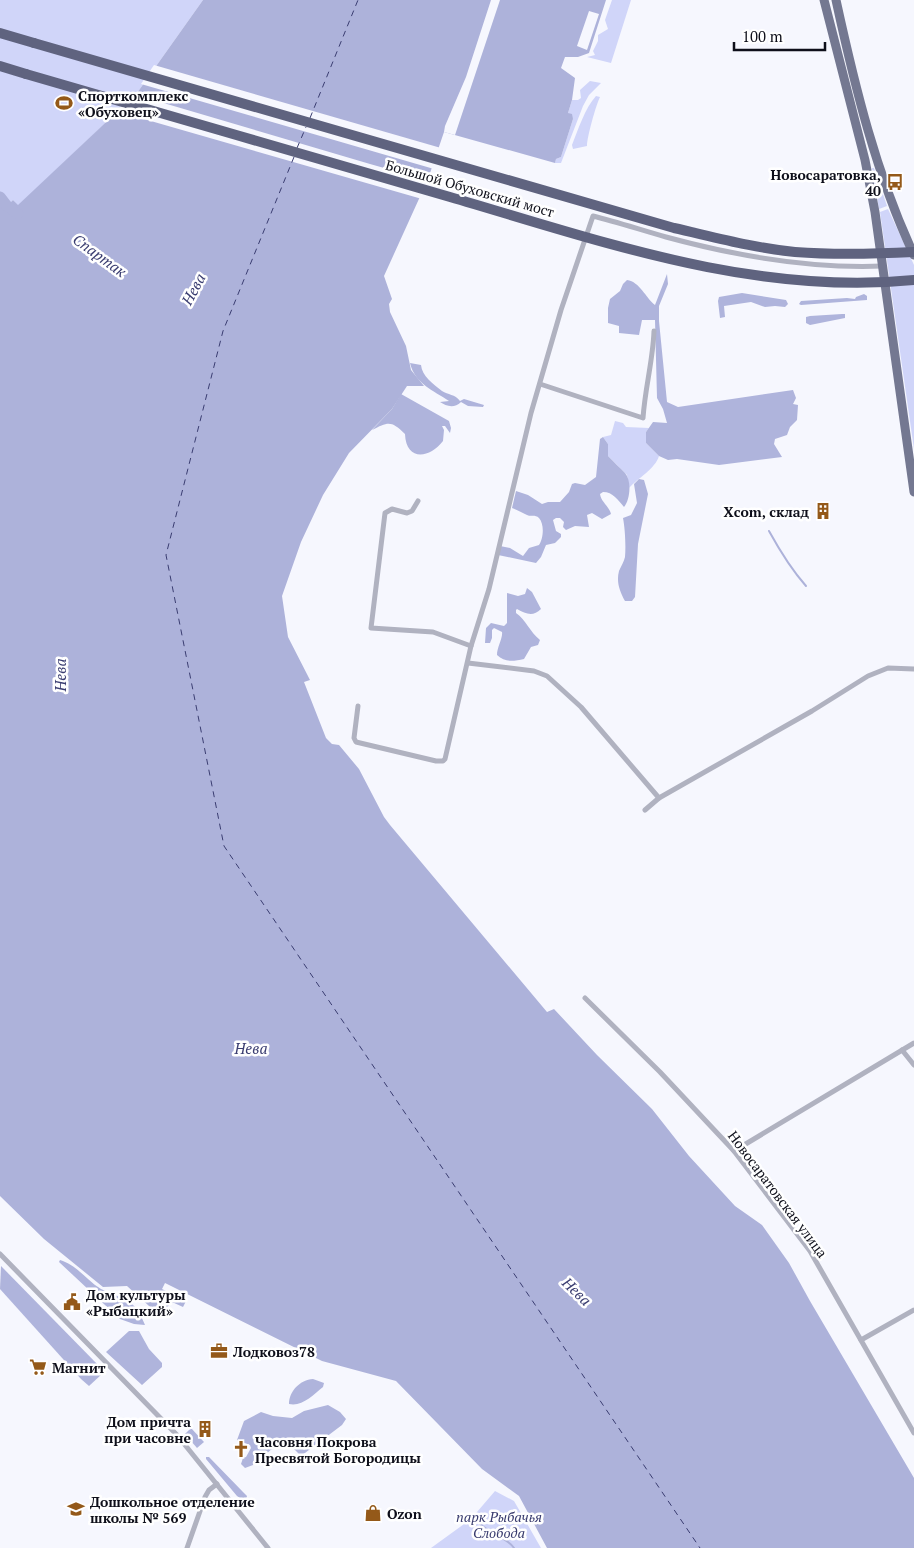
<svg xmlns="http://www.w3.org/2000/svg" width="914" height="1548" font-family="'PT Serif',serif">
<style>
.green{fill:#d0d5f9}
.forest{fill:#afb4dc}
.water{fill:#adb2da}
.pier{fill:#f6f7fe}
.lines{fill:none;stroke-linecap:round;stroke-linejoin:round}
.stream{stroke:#adb2da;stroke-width:2}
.river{stroke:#adb2da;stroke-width:11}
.ferry{stroke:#3a3d71;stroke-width:1;stroke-dasharray:6 5;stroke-linecap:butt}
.minor{stroke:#b0b2c0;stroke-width:5}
.primary{stroke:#747891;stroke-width:9}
.motorway{stroke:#5f637f;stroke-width:10}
.motorway-bridge{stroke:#5f637f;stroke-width:10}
.labels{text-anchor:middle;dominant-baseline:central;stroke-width:5;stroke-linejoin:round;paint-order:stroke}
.poi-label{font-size:14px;font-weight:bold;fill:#0e0f1a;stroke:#fff;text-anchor:start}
.street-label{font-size:14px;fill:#0e0f1a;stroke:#fff}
.park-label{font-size:14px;font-style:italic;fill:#383b6e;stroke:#fff}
.water-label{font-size:15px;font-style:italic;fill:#3a3d71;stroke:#fff}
</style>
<rect width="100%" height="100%" fill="#f6f7fe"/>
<!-- green -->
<g class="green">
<path d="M0,0H203L137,93L18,206L13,200L9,205L0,198Z"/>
<path d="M612,0H631L611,63L587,57L595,55L593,51L598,41V35L608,29L605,20Z"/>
<path d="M590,81L601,83L589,95L583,106L561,163H555L556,159L561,157L573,119L568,113L572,100H578L581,98L580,90Z"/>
<path d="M596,96L600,97C596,105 587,137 587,146L573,149L572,145C578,130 585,108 596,96Z"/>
<path d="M872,168H874L887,206L879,209Z"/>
<path d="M888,209L914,265V449L880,212Z"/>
<path d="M615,421L623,423L626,427L649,428L646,432V443L659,456C655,469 638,478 629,488L627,475L608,456V444L603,437L611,435Z"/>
<path d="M495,1491L514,1501L541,1548H431L471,1519Z"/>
</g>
<!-- forest -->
<g class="forest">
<path d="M667,274L668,284L659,306V321L667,402L678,407L793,390L796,398L793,404L798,405L797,420L790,427L787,435L775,439L774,444L782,457L719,465L677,459L668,460L659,456L646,443V432L653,422L667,423L663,409L657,398L655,320H642L639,335L619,333V326L608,323V308L610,299L620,291L623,284L627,280C640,282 645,297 655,305Z"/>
<path d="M742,293L786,300L788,304L785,307L775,306L765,307L751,302L724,306L725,317L720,318L718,301L719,297Z"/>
<path d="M864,294L867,296V300L801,305L799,304L801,301L847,298L855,299L856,297Z"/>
<path d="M842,314H845V318L810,325L806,323V317L810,316Z"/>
<path d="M410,363L421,365C422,376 433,384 442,391C448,395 455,394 460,401L464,399L484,405L483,407L468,406L461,402C454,409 446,406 440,402L449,401C433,390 415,384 410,363Z"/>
<path d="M401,394L449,421L451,428L450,433L445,426H442L444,430L443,441C429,459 406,461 405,434C391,420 388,422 372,430L392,409Z"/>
<path d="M603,437L608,444V456C614,462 620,468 625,473C632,481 630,500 624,507C618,500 613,492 603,492L600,494C601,502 609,506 611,514L602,519L592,513L587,515L589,527L575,526L566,530L563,527L564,522L560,518H556L553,520L556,531L561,534V537L555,543L546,545L541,557L536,563L498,555L500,546L510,548L523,556L529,548L539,545C543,539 545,525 539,518C535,514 531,517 527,515C522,513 518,510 512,508L516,491L528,495L542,504L548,502H560L569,492L572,484L575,483L585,485L596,477L600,439Z"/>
<path d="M639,479L644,480L648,494L638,544L635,597L632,601H625C620,592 616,582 619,571C621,566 624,562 625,557C626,546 625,528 623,518L631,515L637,503L634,484Z"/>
<path d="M527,588L532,592L541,609C533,617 526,614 517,609L516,610V613C526,620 530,632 540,640L538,645L531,647L524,659C514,661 505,663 497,655C497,647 503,638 502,632L494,628L492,630V638L490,643H485L486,628L491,623L504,626L507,623V593L518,596L525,594Z"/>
<path d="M60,1260C77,1265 86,1280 101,1289C111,1294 124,1297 133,1305C139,1310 142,1318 145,1325L134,1324L120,1319L59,1262Z"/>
<path d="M1,1266L101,1368L102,1374L89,1386L81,1379L0,1289Z"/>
<path d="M129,1331H139L149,1349L162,1363V1367L142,1385L106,1352Z"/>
<path d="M313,1379L324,1383L323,1387C313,1395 302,1407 289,1404C289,1391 300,1380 313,1379Z"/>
<path d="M328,1405L340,1412L346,1419L342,1425L301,1456L293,1448L285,1445L273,1448L253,1465L245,1468L241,1464L243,1458L246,1457L251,1448L250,1445L237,1440L244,1421L261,1412L273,1416L292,1418L304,1411Z"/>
<path d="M191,1428L204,1442L197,1448L185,1434Z"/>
<path d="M206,1457H209L243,1492L247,1496L246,1500H243L237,1496L206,1459Z"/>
</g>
<!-- water -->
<path class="water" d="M203,0H606L589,53L578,57H565L561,68L575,78L572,100L568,113L572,114L573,119L561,157L556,159L555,163L444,132L428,179L384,276L392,299L389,304L390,312L406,346L411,370L424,386H407L392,409L349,453L323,495L301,542L282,596L288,637L310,680L304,682L326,738L332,744L339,745L359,769L384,817L390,825L547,1012L554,1009L597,1055L652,1109L689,1156L735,1206L762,1225L789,1263L810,1301L914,1478V1548H547L519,1496L482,1469L396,1381L322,1361L165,1283L162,1289L186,1301L183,1307L172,1302L159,1315L127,1286L103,1287L44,1239L0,1196V205L7,206L13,200L18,205L137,93Z"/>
<!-- pier -->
<g class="pier">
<path d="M491,0H500L455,135L444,132L445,126L466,77Z"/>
<path d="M589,11L599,14L587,50L577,46Z"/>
<path d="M154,65L441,148L434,169L141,84Z"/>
<path d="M133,94L370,164L430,181L422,199L116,111Z"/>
</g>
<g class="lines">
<!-- stream -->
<g class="stream">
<path d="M769,531C780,551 791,569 806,586"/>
<path d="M480,1524C489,1533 508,1538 514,1548"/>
</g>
<!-- river -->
<path class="river" d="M0,197L7,206L18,214"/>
<!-- ferry -->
<g class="ferry">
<path d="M310,118L358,0"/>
<path d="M297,148L306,127"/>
<path d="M294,157L223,331L166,555L224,846L700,1548"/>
</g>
<!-- minor -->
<g class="minor">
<path d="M540,384L643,418C645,388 653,360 654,331"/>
<path d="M418,501L412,511L407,513L392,509L385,513L371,628L433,632L471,646"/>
<path d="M468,663L534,671L547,676L581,707L659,798"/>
<path d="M358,706L354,738L356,742L436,761H443L445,759L471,646L489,589L531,413L561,310L593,216C617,222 641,230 666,237C736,256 810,269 883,266"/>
<path d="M645,810L659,798L812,711L868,676L888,668L914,669"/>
<path d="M585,998L660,1072L734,1151L810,1251L914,1433"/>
<path d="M902,1050L914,1065"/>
<path d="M734,1151L914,1043"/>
<path d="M0,1254L177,1435L268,1548"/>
<path d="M861,1340L914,1310"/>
<path d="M187,1548L205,1497L209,1490L217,1484"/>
</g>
<!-- primary -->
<g class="primary">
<path d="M824,0L865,160L875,212L914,492"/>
<path d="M836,0C855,87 876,174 914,255"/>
</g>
<!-- motorway -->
<g class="motorway">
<path d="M0,33L34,43"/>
<path d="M0,66L26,74"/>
</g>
<!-- motorway-bridge -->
<g class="motorway-bridge">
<path d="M34,43L674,228C714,237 754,248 795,252C834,255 875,254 914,252"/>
<path d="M26,74C167,115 309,156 450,197C601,241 754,296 914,280"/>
</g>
</g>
<!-- icons -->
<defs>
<g id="stadium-bare" transform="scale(1.35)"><path d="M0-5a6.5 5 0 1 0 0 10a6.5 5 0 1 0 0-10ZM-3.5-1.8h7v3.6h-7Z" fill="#945919" stroke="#fff" stroke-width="2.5" paint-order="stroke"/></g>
<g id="bus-bare" transform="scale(1.35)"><path d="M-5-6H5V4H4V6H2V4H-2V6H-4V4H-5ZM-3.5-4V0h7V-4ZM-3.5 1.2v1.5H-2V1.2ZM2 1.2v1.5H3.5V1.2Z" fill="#945919" stroke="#fff" stroke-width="2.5" paint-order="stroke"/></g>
<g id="building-bare" transform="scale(1.35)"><path d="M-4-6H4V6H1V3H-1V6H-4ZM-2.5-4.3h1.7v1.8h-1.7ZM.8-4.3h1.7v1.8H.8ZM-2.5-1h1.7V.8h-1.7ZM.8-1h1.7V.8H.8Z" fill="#945919" stroke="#fff" stroke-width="2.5" paint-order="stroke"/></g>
<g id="civic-bare" transform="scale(1.35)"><path d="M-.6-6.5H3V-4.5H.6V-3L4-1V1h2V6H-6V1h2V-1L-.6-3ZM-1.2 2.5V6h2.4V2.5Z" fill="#945919" stroke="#fff" stroke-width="2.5" paint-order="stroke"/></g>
<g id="office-bare" transform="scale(1.35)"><path d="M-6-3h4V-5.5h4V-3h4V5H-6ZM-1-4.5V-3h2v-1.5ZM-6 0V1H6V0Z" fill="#945919" stroke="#fff" stroke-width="2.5" paint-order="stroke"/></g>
<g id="supermarket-bare" transform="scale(1.35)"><path d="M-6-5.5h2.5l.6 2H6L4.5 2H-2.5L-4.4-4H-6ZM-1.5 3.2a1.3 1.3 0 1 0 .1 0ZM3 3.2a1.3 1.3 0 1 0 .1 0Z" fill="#945919" stroke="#fff" stroke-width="2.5" paint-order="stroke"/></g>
<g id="church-bare" transform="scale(1.35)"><path d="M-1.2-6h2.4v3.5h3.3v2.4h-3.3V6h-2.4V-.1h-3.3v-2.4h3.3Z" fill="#945919" stroke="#fff" stroke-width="2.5" paint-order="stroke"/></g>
<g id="school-bare" transform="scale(1.35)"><path d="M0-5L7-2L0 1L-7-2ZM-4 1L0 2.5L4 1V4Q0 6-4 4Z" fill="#945919" stroke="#fff" stroke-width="2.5" paint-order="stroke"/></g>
<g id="shop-bare" transform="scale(1.35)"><path d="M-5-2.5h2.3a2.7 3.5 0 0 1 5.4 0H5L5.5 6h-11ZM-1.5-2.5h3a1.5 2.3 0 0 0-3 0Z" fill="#945919" stroke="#fff" stroke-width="2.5" paint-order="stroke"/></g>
</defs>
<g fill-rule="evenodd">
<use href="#stadium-bare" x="64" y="103"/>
<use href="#bus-bare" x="895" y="182"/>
<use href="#building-bare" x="823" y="511"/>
<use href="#civic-bare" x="72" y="1302"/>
<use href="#office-bare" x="219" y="1351"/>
<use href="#supermarket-bare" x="38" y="1367"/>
<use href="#building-bare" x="205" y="1429"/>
<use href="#church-bare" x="241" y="1449"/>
<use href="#school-bare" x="76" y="1509"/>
<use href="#shop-bare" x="373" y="1513"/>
</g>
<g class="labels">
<!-- poi labels -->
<g class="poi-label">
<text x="78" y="95">Спорткомплекс<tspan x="78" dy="16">«Обуховец»</tspan></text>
<text x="881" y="174" text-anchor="end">Новосаратовка,<tspan x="881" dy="16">40</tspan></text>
<text x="809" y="511" text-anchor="end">Xсom, склад</text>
<text x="86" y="1294">Дом культуры<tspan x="86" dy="16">«Рыбацкий»</tspan></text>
<text x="233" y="1351">Лодковоз78</text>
<text x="52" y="1367">Магнит</text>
<text x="191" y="1421" text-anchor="end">Дом причта<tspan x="191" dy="16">при часовне</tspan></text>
<text x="255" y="1441">Часовня Покрова<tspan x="255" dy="16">Пресвятой Богородицы</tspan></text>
<text x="90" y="1501">Дошкольное отделение<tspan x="90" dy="16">школы № 569</tspan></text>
<text x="387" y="1513">Ozon</text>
</g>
<!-- street labels -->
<g class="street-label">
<text transform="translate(470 188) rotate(16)">Большой Обуховский мост</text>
<text transform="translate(778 1194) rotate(53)">Новосаратовская улица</text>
</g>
<!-- park labels -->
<g class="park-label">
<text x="499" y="1516">парк Рыбачья<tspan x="499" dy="16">Слобода</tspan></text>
</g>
<!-- water labels -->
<g class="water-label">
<text transform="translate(100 255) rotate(36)">Спартак</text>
<text transform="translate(193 289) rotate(-62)">Нева</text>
<text transform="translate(60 675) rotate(-90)">Нева</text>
<text x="251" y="1048">Нева</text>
<text transform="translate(577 1291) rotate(44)">Нева</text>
</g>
</g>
<!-- scale -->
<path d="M734 42v8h91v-8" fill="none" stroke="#0e0f1a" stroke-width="2.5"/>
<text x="742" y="42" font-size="15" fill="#0e0f1a" stroke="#ffffff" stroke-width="4" paint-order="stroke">100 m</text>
</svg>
